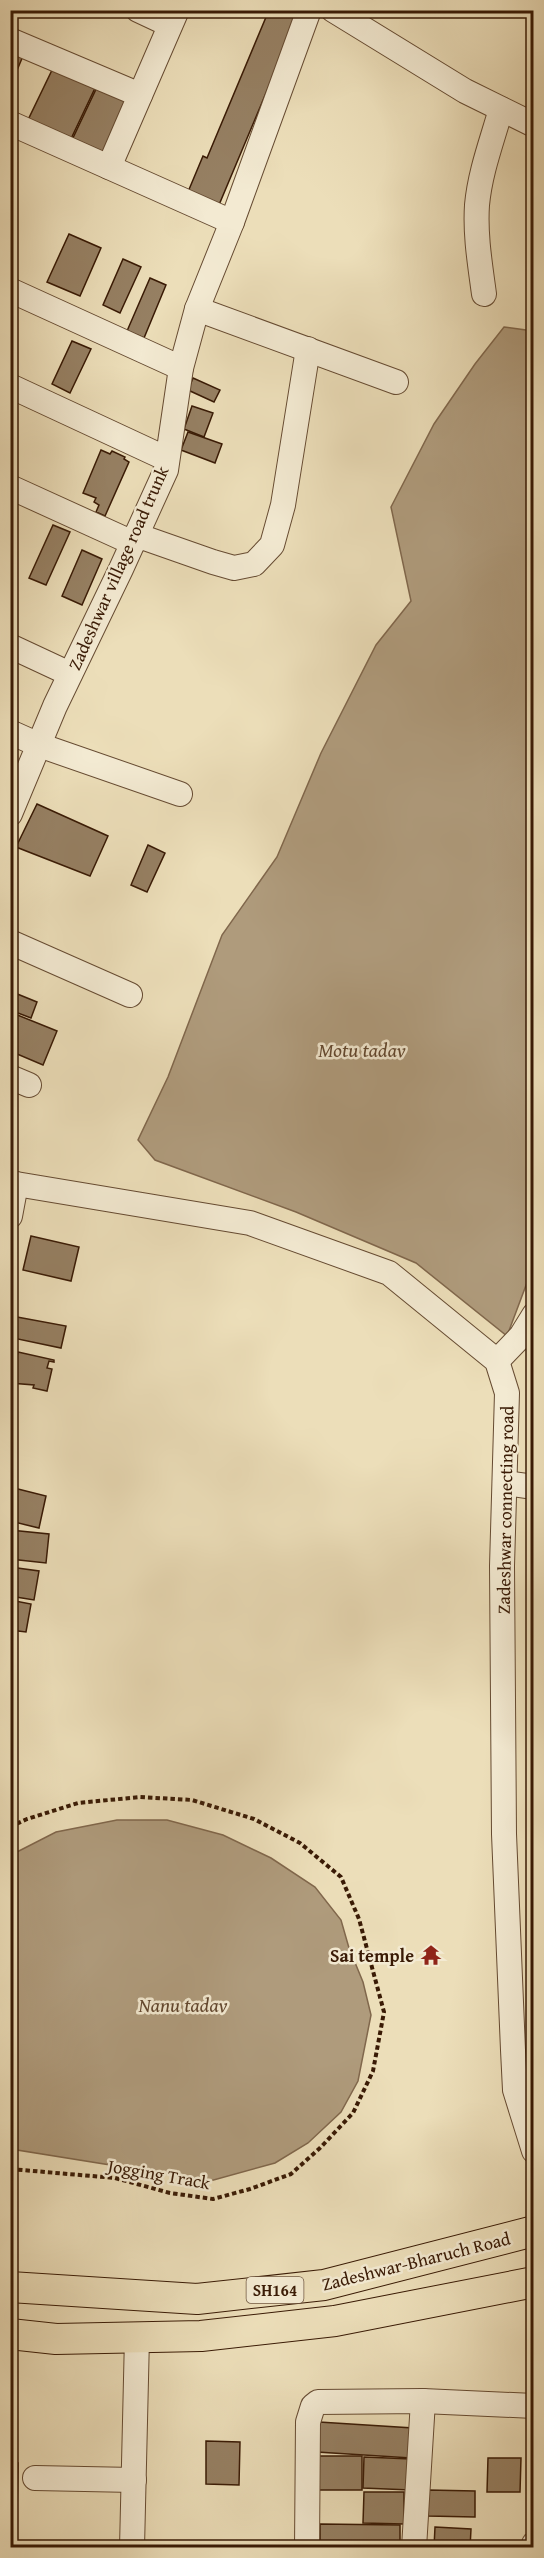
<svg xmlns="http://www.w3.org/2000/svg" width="544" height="2558" font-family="'Gentium Book Plus',serif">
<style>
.water{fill:#af9b7c;stroke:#80674c;stroke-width:1.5}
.building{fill:#968063;stroke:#391a05;stroke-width:1.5}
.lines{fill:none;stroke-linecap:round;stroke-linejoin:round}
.minor-casing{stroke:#664b32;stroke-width:26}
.major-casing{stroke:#391a05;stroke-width:32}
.path{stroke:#391a05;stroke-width:4;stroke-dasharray:4.5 3;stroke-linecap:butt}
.minor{stroke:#f3ead2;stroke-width:24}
.major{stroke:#ecdeb9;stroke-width:30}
.labels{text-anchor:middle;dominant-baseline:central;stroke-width:5;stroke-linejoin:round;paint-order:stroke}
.shield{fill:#f3ead2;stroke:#715842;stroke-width:1.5}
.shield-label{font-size:16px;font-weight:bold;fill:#391a05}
.street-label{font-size:18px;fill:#391a05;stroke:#f3ead2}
.poi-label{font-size:18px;font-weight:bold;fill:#391a05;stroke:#f3ead2;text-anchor:end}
.water-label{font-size:20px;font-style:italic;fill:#62472f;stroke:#f3ead2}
</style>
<rect width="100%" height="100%" fill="#ecdeb9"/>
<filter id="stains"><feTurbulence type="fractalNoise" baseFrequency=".00333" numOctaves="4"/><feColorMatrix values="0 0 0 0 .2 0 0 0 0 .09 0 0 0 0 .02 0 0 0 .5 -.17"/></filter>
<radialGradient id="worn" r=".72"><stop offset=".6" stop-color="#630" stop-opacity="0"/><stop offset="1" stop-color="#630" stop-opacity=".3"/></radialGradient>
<!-- water -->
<g class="water">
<path d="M504,327L533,331L534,1264L507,1336L416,1263L296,1212L155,1160L138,1140L168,1077L222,935L277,857L321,753L376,645L411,601L391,507L434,424L475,364Z"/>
<path d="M117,1820H167L223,1835L271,1858L315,1887L341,1920L349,1948L363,1982L371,2015L358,2081L341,2112L308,2143L275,2163L210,2181L11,2149V1855L56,1832Z"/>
</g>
<!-- building -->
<g class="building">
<path d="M269,10H301L216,212L185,199L203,156L207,158Z"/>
<path d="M10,51L23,56L10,87Z"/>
<path d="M54,66L96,86L69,143L27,122Z"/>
<path d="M98,85L131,100L105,156L72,140Z"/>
<path d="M69,234L101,248L80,296L47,282Z"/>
<path d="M123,259L141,267L120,313L103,305Z"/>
<path d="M150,278L166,285L144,338L127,331Z"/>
<path d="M72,341L91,349L70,393L52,384Z"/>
<path d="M193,378L220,390L214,402L188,390Z"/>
<path d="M192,406L213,413L204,437L184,429Z"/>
<path d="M188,432L222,444L215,463L181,450Z"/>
<path d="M101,450L110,454L112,451L125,457L124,459L129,462L105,516L96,512L99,505L94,502L96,498L83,493Z"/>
<path d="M53,525L70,532L46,585L29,578Z"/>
<path d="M82,550L102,559L82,605L62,596Z"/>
<path d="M37,804L108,836L90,876L16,847Z"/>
<path d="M148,845L165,853L147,892L131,885Z"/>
<path d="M10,991L37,1002L31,1018L10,1010Z"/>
<path d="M10,1012L57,1031L43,1065L10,1051Z"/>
<path d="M31,1236L79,1247L71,1281L23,1270Z"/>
<path d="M17,1317L66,1326L61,1348L13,1338Z"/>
<path d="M18,1352L54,1360V1362L49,1361L47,1368L52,1369L47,1391L33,1388L34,1385L10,1383V1365L15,1366Z"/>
<path d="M10,1487L46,1496L39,1528L10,1521Z"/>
<path d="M10,1530L49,1534L46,1563L10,1559Z"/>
<path d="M10,1567L39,1571L34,1600L10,1596Z"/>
<path d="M10,1600L31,1604L26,1632L10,1630Z"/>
<path d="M10,2380H15L11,2439H10Z"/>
<path d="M319,2422L413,2428L411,2458L317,2452Z"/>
<path d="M206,2441L240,2442L239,2485L206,2484Z"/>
<rect x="319" y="2456" width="43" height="34"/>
<path d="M364,2457L411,2459L410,2490L363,2488Z"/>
<path d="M488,2458H521L520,2492H487Z"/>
<path d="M10,2463H18L17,2515H10Z"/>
<path d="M428,2490L475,2491V2517L428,2516Z"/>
<path d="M364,2492H404V2524L363,2523Z"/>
<path d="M320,2524L400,2525V2548H320Z"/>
<path d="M435,2527L471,2529L470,2548H434Z"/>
</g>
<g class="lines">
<!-- minor casing -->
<g class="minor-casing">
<g id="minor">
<path d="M138,10L170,25"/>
<path d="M333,10L465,91L534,125"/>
<path d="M10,40L140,95"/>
<path d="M10,123L232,222"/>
<path d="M109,167L177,10"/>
<path d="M10,290L181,368"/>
<path d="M484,294C480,264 475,235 477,205C480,172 492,141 501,109"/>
<path d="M197,309L396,382"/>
<path d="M10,386L167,459"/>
<path d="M10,487L133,543"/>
<path d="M136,535L213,562L234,568L254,564L272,545L283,505L308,349"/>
<path d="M10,646L70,674"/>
<path d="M10,732L39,745L180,794"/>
<path d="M10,814L55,706L121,569L166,470L181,368L197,309L232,222L309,10"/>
<path d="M10,942L130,995"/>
<path d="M10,1077L29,1085"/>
<path d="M10,1183L250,1223L389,1273L497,1361L507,1393L502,1566L504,1834L513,2050L515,2090L534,2151"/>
<path d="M10,1216L16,1184"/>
<path d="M497,1361L521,1336L534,1315"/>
<path d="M505,1483L534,1487"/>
<path d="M35,2478L134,2480"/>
<path d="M132,2548L137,2337"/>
<path d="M307,2548L308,2422L313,2406L318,2402L423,2401L534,2406"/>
<path d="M414,2548L423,2401"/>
<path d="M533,2548L534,2544"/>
</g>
</g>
<!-- major casing -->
<g class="major-casing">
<g id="major">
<path d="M10,2287L197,2299L324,2285L534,2231"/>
<path d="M10,2334L56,2339L201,2336L335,2321L534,2282"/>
</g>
</g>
<!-- path -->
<path class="path" d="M10,1827L27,1819L78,1803L140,1797L192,1800L254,1819L300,1843L341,1877L359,1919L384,2012L373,2071L353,2113L320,2148L291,2174L250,2189L213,2199L170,2193L115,2178L10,2169"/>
<!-- minor -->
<use href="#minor" class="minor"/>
<!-- major -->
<use href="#major" class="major"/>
</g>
<!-- icons -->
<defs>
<g id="temple-bare" transform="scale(1.62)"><path d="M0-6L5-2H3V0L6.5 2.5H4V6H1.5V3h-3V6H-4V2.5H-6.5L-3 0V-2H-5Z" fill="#8f2418" stroke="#f3ead2" stroke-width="2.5" paint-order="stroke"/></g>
</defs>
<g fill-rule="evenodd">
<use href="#temple-bare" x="431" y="1955"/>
</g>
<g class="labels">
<!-- shield labels -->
<rect class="shield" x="246.5" y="2277" width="57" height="26" rx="4.5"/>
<g class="shield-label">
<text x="275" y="2290">SH164</text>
</g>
<!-- street labels -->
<g class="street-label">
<text transform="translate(118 568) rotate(-66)">Zadeshwar village road trunk</text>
<text transform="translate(505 1510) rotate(-89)">Zadeshwar connecting road</text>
<text transform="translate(159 2174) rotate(10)">Jogging Track</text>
<text transform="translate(416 2261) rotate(-14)">Zadeshwar-Bharuch Road</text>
</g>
<!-- poi labels -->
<g class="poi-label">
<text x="414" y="1955">Sai temple</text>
</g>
<!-- water labels -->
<g class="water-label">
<text x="362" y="1049">Motu tadav</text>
<text x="183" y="2004">Nanu tadav</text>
</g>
</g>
<!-- margin -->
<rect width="544" height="2558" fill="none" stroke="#ecdeb9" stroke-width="36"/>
<rect x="12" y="12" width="520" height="2534" fill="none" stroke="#391a05" stroke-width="3"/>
<rect x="18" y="18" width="508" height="2522" fill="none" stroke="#391a05" stroke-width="1.5"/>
<rect width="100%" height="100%" filter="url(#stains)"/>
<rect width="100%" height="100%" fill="url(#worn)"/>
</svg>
